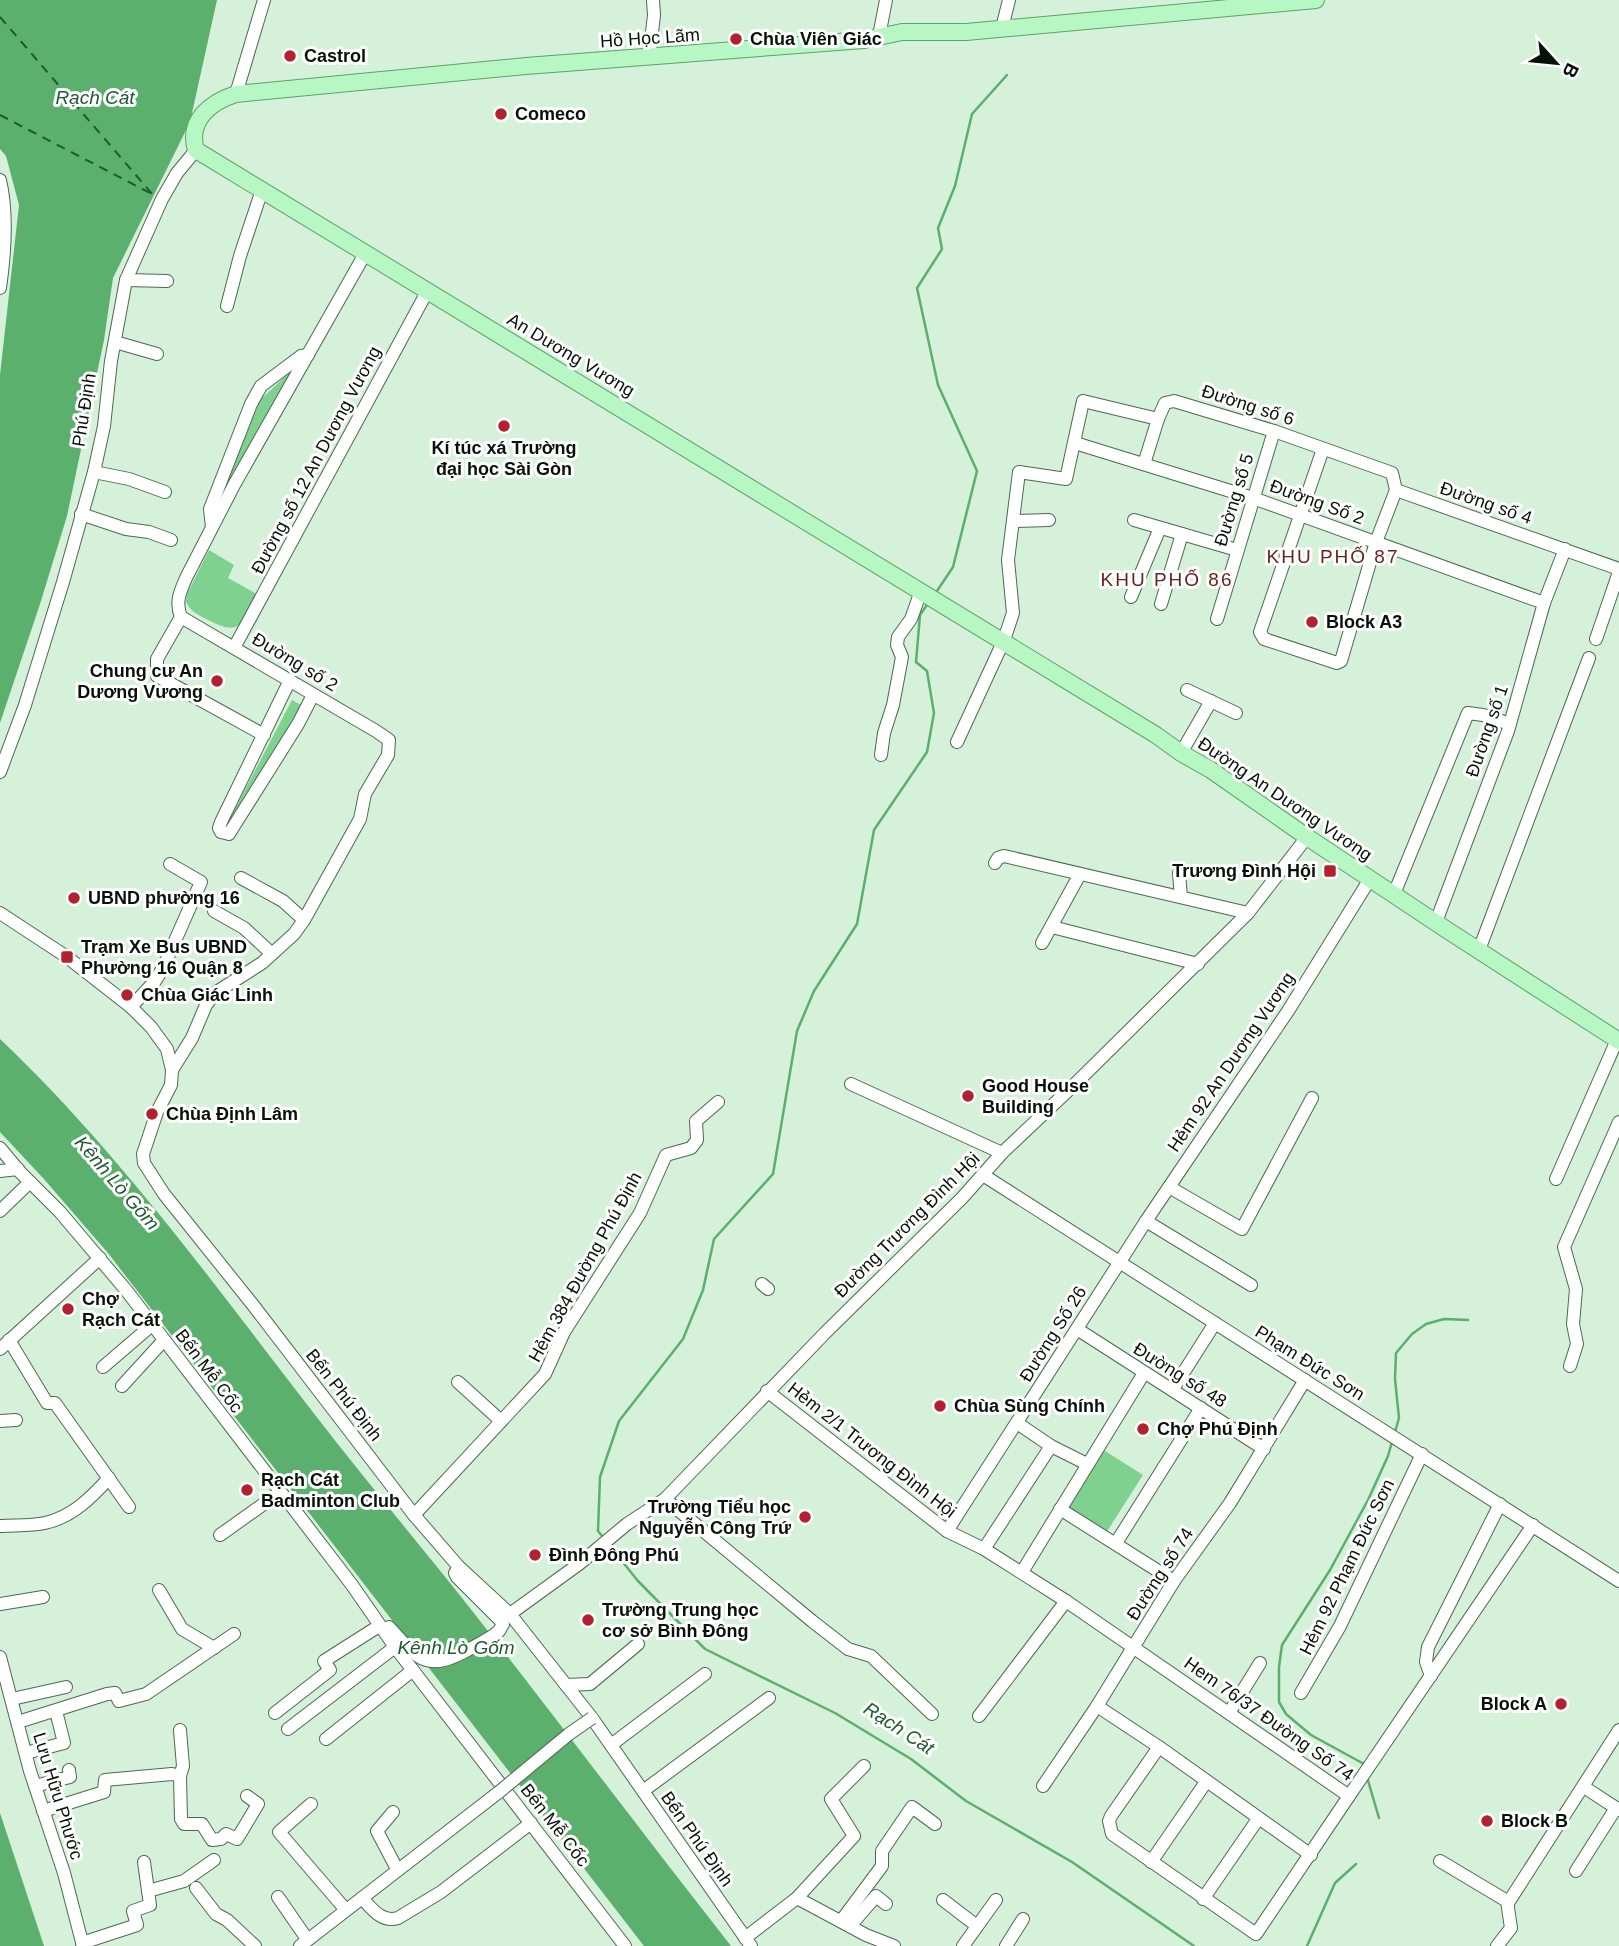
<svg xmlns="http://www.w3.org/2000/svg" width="1619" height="1946" font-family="Arial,sans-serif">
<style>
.green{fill:#7ed18e}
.water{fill:#5ab06c}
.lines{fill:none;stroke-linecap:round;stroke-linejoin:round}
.stream{stroke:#5ab06c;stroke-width:2.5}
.ferry{stroke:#1e5a2e;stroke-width:2;stroke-dasharray:9 7;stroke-linecap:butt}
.minor-casing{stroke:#4f6752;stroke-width:14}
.major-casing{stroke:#5ba369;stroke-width:18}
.minor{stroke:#fff;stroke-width:12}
.major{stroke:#b7f7c4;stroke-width:16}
.minor-bridge-casing{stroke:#4f6752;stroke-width:14;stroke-linecap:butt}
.minor-bridge{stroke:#fff;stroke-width:12}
.poi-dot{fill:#b3212f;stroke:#fff;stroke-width:2.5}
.labels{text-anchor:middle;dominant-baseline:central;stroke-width:6;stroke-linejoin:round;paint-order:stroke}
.street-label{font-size:18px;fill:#081109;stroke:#fff}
.poi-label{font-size:18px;font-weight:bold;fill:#081109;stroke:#fff;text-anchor:start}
.water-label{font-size:19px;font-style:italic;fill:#1e5a2e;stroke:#fff}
.neighbourhood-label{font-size:19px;letter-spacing:2px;fill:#672223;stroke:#fff}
</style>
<rect width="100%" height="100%" fill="#d5f1d9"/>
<!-- green -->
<g class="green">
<path d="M292,370L228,486V480L260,400Z"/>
<path d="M209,550L234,565L228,578L257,594C241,624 242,638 206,619C197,614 191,612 186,602L187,594Z"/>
<path d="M292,700L303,706L228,827V822Z"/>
<path d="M1102,1449L1143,1475L1106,1533L1065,1506Z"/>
</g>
<!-- water -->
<g class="water">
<path d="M0,0H217L190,122L113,278L104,340L67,516L40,604L0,723V375L19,205L6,156L0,149Z"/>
<path d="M0,1039C118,1151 213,1283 312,1411C368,1484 428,1554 484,1626C567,1733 648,1840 731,1946H644L108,1253L43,1178L0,1132Z"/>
<path d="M0,1813L44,1946H0Z"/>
</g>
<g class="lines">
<!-- stream -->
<g class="stream">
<path d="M935,594L953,567L977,471L938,385L917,288L942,249L938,228L955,186L972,114L1007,75"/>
<path d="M1395,1432L1399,1418L1395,1379L1396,1353L1412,1334L1426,1324L1444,1319L1468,1320"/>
<path d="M603,1537L598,1531L600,1477L619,1421L683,1339L703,1290L714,1239L773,1174L797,1031L814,991L857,924L874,830L927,752L934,713L927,671L916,662L920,615L929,602"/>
<path d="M609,1545L638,1581L705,1649L835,1713L911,1759L966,1801L1072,1862L1194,1946"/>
<path d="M1364,1764L1311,1735L1286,1714L1279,1702V1667L1282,1645L1330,1570L1368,1500L1388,1456L1392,1442"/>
<path d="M1367,1777L1379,1818"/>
<path d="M1307,1946L1335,1883L1356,1864"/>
</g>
<!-- ferry -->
<g class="ferry">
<path d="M0,17L153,195"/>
<path d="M0,115L152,194"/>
</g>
<!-- minor casing -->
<g class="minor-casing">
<g id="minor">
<path d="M1002,28L1009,0"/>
<path d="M879,36L886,0"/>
<path d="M649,58L654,15L653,0"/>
<path d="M236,94L264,0"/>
<path d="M0,180C8,214 5,253 0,288"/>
<path d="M126,280L167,281"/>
<path d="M227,306L240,256L262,190"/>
<path d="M115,342L157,354"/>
<path d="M1075,443L1253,498L1544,603"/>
<path d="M1323,449L1260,632L1264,639L1337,663L1341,661L1376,542L1396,490"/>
<path d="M1144,464L1158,419"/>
<path d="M94,472L129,479L165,492"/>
<path d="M1396,490L1619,569"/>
<path d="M81,514L126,529L149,532L171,540"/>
<path d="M1134,520L1237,550"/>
<path d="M1014,521L1049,520"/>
<path d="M212,527L210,509L251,404L261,386L301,356L308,355"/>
<path d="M1131,597L1160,528"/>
<path d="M1161,604L1182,534"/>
<path d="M181,617L157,659V676L264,735"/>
<path d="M1217,619L1274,431"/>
<path d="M1596,639L1619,572"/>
<path d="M235,646L428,290"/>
<path d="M290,680L221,822L219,828L221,832L229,834L232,829L298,724L313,695"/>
<path d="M1187,690L1236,713"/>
<path d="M957,742L1004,640L1013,613L1008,560L1019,472L1066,479L1083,401L1158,419L1165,403L1174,401L1274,431L1392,473L1396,490"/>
<path d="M1181,753L1211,701"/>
<path d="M881,755L884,733L893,705L902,657L897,645L898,637L911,619L921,591"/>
<path d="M0,772L25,705L63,582L94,472L104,426L111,361L126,280L162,199L177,173L196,150"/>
<path d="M995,863L998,858L1004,856L1248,913"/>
<path d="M1179,873L1181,897"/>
<path d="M241,878L283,901L304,920"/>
<path d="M1394,894L1468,713L1483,715L1510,724"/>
<path d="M214,911L244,928L272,954"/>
<path d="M0,913L67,957L131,1007L151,1027L167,1049L172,1070L171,1085L157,1112L143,1154L144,1163L164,1194L253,1305L414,1515L459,1567L510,1614L592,1718L751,1946"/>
<path d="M1436,922L1508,731L1544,603L1565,549"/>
<path d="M1052,927L1198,964"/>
<path d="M1042,943L1080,874"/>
<path d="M1479,950L1589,658"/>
<path d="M131,1007L155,981L163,968L201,882L170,864"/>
<path d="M172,1070L192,1038L206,1005L215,993L262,963L294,934L304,920L360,819L365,794L388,755L389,740L376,731L181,617C175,602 180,592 186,578L234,485L366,252"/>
<path d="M851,1084L1002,1153"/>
<path d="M0,1148L20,1172L60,1212L126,1290L352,1585L395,1647L625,1946"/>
<path d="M0,1171L18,1169"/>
<path d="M983,1175L1619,1581"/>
<path d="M1556,1179L1617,1040"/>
<path d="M1169,1187L1242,1229L1312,1098"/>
<path d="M0,1211L30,1182"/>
<path d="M1146,1221L1251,1285"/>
<path d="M762,1284L768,1289"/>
<path d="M1077,1329L1264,1449"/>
<path d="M9,1340L47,1403H55L129,1507"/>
<path d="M0,1349L100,1258"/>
<path d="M1570,1366L1577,1344L1573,1324L1576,1289L1564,1247L1619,1122"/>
<path d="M103,1367L152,1325"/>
<path d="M458,1382L501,1421"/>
<path d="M122,1386L164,1340"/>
<path d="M1173,1389L1215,1323"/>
<path d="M767,1391L947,1531L984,1549L1066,1601L1349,1796L1256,1934L1112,1834L1109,1821L1111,1816L1159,1747"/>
<path d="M0,1421L16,1420"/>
<path d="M1017,1423L1051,1446L1087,1464"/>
<path d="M665,1499L812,1621L848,1649L871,1656L932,1714"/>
<path d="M1060,1509L1174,1581"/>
<path d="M414,1515L545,1374L564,1332L640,1213L666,1155L691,1148L697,1140L696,1121L718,1102"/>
<path d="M0,1526C15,1525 31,1526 45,1523C72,1517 91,1498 109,1478"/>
<path d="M947,1531L1146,1221L1288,1011L1370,879"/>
<path d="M220,1535L279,1493"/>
<path d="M1116,1543L1201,1408"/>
<path d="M984,1549L1051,1446"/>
<path d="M1022,1572L1144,1373"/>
<path d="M159,1590L182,1629L214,1648"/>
<path d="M0,1604L43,1597"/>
<path d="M510,1614L579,1564L627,1524L665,1499L825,1333L962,1198L1002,1153L1073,1086L1248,913L1307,837"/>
<path d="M389,1627C416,1656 425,1674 466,1651C477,1645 490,1639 499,1631L503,1624L501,1621L457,1577L455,1573L459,1567"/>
<path d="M0,1657L30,1771L64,1873L83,1946"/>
<path d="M1431,1676L1426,1662L1428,1647L1500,1504"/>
<path d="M566,1685L590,1684L638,1644"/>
<path d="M1301,1693L1340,1626L1422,1454"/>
<path d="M12,1699L66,1687"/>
<path d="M1097,1706L1159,1747L1311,1855"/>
<path d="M275,1713L330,1670L324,1661L379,1626"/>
<path d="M1229,1713L1260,1663"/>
<path d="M979,1716L1066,1601"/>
<path d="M18,1722L107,1694L115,1693L119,1701L146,1694L234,1634"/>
<path d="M288,1729L395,1647"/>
<path d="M326,1739L413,1670"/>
<path d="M611,1745L705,1674"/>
<path d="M26,1753L64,1743L56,1711"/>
<path d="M180,1776L183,1766L180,1730"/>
<path d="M35,1786L70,1777L69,1770"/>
<path d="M1043,1786L1097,1706L1174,1581L1230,1503L1305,1380"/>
<path d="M1584,1787L1619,1810"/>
<path d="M643,1791L769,1698"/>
<path d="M1349,1796L1533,1525"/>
<path d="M311,1804L279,1832L345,1909"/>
<path d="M43,1811L104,1792L105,1780L172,1774L180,1776L181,1819L184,1824H202L212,1840L221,1839L226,1834L237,1839L258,1804L247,1796"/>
<path d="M393,1812L377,1831L397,1869"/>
<path d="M1440,1861L1507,1901L1511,1928L1497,1946"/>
<path d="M1151,1862L1206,1782"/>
<path d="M1576,1871L1616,1808"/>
<path d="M196,1888L216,1914L227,1920L255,1946"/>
<path d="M148,1891L184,1881L214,1860"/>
<path d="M278,1897L307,1939"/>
<path d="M362,1898C372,1909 382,1923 398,1918L441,1892L531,1823"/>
<path d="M797,1898L866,1935L894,1946"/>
<path d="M1203,1899L1258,1819"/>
<path d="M943,1900L977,1926"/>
<path d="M1508,1903L1619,1730"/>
<path d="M841,1921L882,1866V1851L912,1807L935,1824"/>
<path d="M850,1926L876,1896L886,1904"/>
<path d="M745,1938L797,1898L854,1836L831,1799L864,1766"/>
<path d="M82,1943L137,1925L133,1911L150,1905L144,1862"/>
<path d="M300,1946L499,1792"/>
<path d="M963,1946L996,1900"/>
<path d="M1006,1946L1023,1919"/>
</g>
</g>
<!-- major casing -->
<g class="major-casing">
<path id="major" d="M1316,0L966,32H902L864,40L526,66L236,94C211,102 187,120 196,150L1156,735L1181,753L1211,770L1307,837L1447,930L1619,1041"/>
</g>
<!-- minor -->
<use href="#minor" class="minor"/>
<!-- major -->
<use href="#major" class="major"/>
<!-- minor-bridge casing -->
<g class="minor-bridge-casing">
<path id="minor-bridge" d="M499,1792L569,1734L592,1718"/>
</g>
<!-- minor-bridge -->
<use href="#minor-bridge" class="minor-bridge"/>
</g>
<!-- markers -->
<g class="poi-dot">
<circle cx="736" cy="39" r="7"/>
<circle cx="290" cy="56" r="7"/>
<circle cx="501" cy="114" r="7"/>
<circle cx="504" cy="426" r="7"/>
<circle cx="1312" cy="622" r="7"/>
<circle cx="217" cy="681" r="7"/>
<rect x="1323" y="864" width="14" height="14" rx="3.5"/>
<circle cx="74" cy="898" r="7"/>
<rect x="60" y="950" width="14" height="14" rx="3.5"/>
<circle cx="127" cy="995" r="7"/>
<circle cx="968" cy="1096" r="7"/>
<circle cx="152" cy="1114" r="7"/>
<circle cx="68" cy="1309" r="7"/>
<circle cx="940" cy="1406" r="7"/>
<circle cx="1143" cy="1429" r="7"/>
<circle cx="247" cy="1490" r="7"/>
<circle cx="805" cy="1517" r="7"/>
<circle cx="535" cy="1555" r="7"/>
<circle cx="588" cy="1620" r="7"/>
<circle cx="1561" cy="1704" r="7"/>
<circle cx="1487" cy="1821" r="7"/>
</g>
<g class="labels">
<!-- street labels -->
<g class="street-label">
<text transform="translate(650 38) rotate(-4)">Hồ Học Lãm</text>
<text transform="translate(571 355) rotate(31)">An Dương Vương</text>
<text transform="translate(1248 405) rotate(18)">Đường số 6</text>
<text transform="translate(84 410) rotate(-81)">Phú Định</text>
<text transform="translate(316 460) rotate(-62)">Đường số 12 An Dương Vương</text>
<text transform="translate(1234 500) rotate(-73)">Đường số 5</text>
<text transform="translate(1317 502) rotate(20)">Đường Số 2</text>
<text transform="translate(1486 503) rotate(19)">Đường số 4</text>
<text transform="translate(295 662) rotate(31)">Đường số 2</text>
<text transform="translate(1487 731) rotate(-71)">Đường số 1</text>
<text transform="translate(1285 799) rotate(34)">Đường An Dương Vương</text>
<text transform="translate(1231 1062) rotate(-56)">Hẻm 92 An Dương Vương</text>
<text transform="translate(907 1225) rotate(-45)">Đường Trương Đình Hội</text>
<text transform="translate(585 1267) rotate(-61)">Hẻm 384 Đường Phú Định</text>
<text transform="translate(1053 1334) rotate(-58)">Đường Số 26</text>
<text transform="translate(1310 1363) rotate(32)">Phạm Đức Sơn</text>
<text transform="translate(209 1371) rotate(53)">Bến Mễ Cốc</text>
<text transform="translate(1180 1375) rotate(32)">Đường số 48</text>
<text transform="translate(344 1395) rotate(52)">Bến Phú Định</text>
<text transform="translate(872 1450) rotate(38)">Hẻm 2/1 Trương Đình Hội</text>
<text transform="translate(1347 1567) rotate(-64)">Hẻm 92 Phạm Đức Sơn</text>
<text transform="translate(1160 1574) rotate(-57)">Đường số 74</text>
<text transform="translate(1269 1719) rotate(35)">Hem 76/37 Đường Số 74</text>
<text transform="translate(58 1796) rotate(73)">Lưu Hữu Phước</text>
<text transform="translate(555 1825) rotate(52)">Bến Mễ Cốc</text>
<text transform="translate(697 1839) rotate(55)">Bến Phú Định</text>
</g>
<!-- poi labels -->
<g class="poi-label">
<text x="750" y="39">Chùa Viên Giác</text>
<text x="304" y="56">Castrol</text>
<text x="515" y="114">Comeco</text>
<text x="504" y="448" text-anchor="middle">Kí túc xá Trường<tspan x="504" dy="21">đại học Sài Gòn</tspan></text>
<text x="1326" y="622">Block A3</text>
<text x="203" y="671" text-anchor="end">Chung cư An<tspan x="203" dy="21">Dương Vương</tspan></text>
<text x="1316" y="871" text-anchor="end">Trương Đình Hội</text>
<text x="88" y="898">UBND phường 16</text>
<text x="81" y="947">Trạm Xe Bus UBND<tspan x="81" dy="21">Phường 16 Quận 8</tspan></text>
<text x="141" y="995">Chùa Giác Linh</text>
<text x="982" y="1086">Good House<tspan x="982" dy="21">Building</tspan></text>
<text x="166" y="1114">Chùa Định Lâm</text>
<text x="82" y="1299">Chợ<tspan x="82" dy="21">Rạch Cát</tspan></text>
<text x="954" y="1406">Chùa Sùng Chính</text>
<text x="1157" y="1429">Chợ Phú Định</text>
<text x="261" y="1480">Rạch Cát<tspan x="261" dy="21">Badminton Club</tspan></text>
<text x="791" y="1507" text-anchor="end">Trường Tiểu học<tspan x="791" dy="21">Nguyễn Công Trứ</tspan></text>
<text x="549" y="1555">Đình Đông Phú</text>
<text x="602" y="1610">Trường Trung học<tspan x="602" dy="21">cơ sở Bình Đông</tspan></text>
<text x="1547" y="1704" text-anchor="end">Block A</text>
<text x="1501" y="1821">Block B</text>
</g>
<!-- water labels -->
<g class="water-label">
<text x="95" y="97">Rạch Cát</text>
<text transform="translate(117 1183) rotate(49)">Kênh Lò Gốm</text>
<text x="456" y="1647">Kênh Lò Gốm</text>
<text transform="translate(899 1728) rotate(33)">Rạch Cát</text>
</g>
<!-- neighbourhood labels -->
<g class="neighbourhood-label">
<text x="1333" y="556">KHU PHỐ 87</text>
<text x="1167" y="579">KHU PHỐ 86</text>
</g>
</g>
<!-- north arrow -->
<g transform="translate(1556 63) rotate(117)" stroke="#ffffff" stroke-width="5" paint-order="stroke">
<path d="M0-5L12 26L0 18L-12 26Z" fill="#081109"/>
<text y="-10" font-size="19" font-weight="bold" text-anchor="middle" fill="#081109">B</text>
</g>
</svg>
